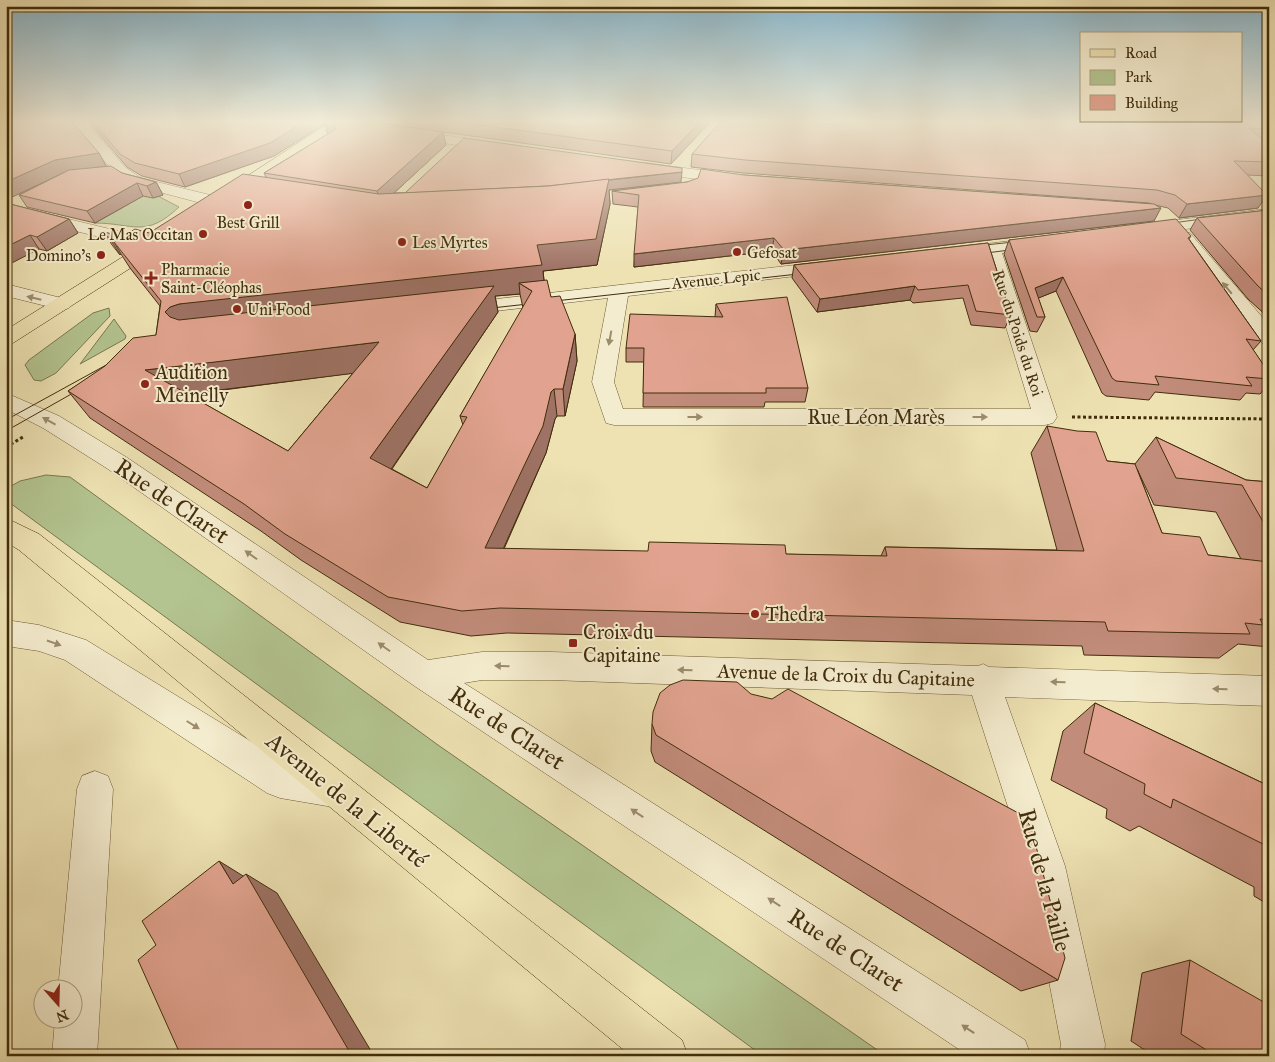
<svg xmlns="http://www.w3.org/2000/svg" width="1275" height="1062" font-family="'IM FELL Great Primer',serif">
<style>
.green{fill:#b3c490;stroke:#7a784e}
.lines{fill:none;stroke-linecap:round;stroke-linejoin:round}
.minor-casing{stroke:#6d5a35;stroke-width:1}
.major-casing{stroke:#422d0b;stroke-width:1}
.path{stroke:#422d0b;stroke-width:3;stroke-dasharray:3 2.5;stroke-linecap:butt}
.minor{fill:#f4ecce;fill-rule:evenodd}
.major{fill:#eee2b3;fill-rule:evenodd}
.tram{stroke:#422d0b;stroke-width:1}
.wall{fill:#c28c7b;stroke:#422d0b;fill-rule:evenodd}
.shaded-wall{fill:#9e7264;stroke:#422d0b}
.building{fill:#e1a38f;stroke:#422d0b;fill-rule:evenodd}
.oneway{fill:#9b8c6c}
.poi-dot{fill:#8f2418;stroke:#f4ecce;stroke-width:2}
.labels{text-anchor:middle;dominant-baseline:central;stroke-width:4;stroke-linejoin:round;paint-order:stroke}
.far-poi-label{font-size:16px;fill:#422d0b;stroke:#f4ecce;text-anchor:start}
.far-street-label{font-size:16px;fill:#422d0b;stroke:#f4ecce}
.poi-label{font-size:20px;fill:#422d0b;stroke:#f4ecce;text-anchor:start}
.street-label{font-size:20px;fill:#422d0b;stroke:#f4ecce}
.near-street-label{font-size:24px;fill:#422d0b;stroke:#f4ecce}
</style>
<rect width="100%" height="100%" fill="#eee2b3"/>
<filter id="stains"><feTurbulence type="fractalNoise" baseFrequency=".004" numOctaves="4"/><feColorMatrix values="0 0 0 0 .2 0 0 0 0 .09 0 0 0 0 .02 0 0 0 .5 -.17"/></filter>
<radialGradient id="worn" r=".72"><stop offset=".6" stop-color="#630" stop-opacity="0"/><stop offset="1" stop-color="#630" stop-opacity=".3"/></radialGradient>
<!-- green -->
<g class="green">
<path d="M131,190L158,196L179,207C145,239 134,223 94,223Z"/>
<path d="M109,308L110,316L56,373L41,381L34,380L25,365L29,360L93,313Z"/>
<path d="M114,319L126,336L125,339L80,364Z"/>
<path d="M46,475L70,477L438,745L886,1056H763L6,500V489L20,481Z"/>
</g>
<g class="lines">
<!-- minor casing -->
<g class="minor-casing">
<g id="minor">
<path d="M70,121H85L126,168L141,178L222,198L224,202L222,206L216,207L129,184L116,174Z"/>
<path d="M408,130L497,143L504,147L497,151L403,137L401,134L403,131Z"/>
<path d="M646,163L737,175L745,180L737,185L641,171L638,168Z"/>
<path d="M6,204L147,238L150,242L147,246L141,247L6,214Z"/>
<path d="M1269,209V219L1144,234L1138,233L1135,229L1138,225L1144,224Z"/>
<path d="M1184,232L1190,233L1269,325V345L1262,343L1178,241L1175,237L1178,233Z"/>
<path d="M1044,237L1050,238L1053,242L1050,246L1002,253L1057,417L1053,423L1045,425H614L606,423L592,382L608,298L461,315L454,313L451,309L454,305L461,303L831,261L838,263L840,267L838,271L628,296L614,382L623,409H1031L984,255L953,258L947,257L944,253L947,249L953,248Z"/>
<path d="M6,284L69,300L72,304L69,308L62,310L6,296Z"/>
<path d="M6,393L59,416L126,457L428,660L482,652H551L978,666L983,664L989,667L1269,676V706L1005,697L1065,866L1105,1044L1104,1056H1059L1061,1044L1027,866L972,695L551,680H482L464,683L1025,1040L1031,1056H969L413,685L108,469L43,428L6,409Z"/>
<path d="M6,620L39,625L86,640L286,763L333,771L346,776L351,789L346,802L333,807L280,798L267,793L65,660L39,651L6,646Z"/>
<path d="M95,771L108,776L113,789L97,1056H52L55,1020H72V990H58L77,789L82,776Z"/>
</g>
</g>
<!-- major casing -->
<g class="major-casing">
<g id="major">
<path d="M332,121H349L231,199L225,201L217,196Z"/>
<path d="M159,237L165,238L168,242L165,246L13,343L6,345V330L153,238Z"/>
<path d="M6,518L39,534L682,1040L688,1056H631L19,550L6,542Z"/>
</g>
</g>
<!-- path -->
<g class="path">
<path d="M1072,417L1269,419"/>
<path d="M6,447L23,437"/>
</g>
<!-- minor -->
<use href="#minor" class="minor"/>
<!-- major -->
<use href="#major" class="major"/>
<!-- tram -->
<g class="tram">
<path d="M1165,224L1209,218"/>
<path d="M976,246L1023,241"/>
<path d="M978,254L1018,249"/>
<path d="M483,309L807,273"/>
<path d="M6,420L119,358"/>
<path d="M6,431L82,388"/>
</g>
</g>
<!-- wall -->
<g class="wall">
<path d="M88,121H711L671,164L443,132L446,145L394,193L681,182L609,190L610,204L597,265L543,271L544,280L551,297L575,334L577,361L565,416H557L555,419L546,453L504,549L881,556L885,547L1057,550L1031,453L1047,426L1107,461L1135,464L1156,437L1246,480L1269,482V647L1238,644L1219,658L1084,655L1082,646L507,633L471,636L400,622L301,560L261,531L90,418L68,391L156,335L160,306L130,268L121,254L120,255L112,245L104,232L122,238L149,233L266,177L264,173L328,134L325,124L274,156L185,187L142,176L127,167ZM520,294L523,308L460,416L463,425L427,488L392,469L498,312L495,296ZM353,373L288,451L187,394L231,389ZM1137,469L1154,505L1216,512L1241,559L1208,555L1162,533Z"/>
<path d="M1269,121V142H1266L1269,145V176L1247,175L1267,195L1258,208L1179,218L1168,208L1155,205L1154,221L781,264L772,251L634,267L638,207L613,204L612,191L687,182L744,175L1152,204L1149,203L743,173L691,167L692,154Z"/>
<path d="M99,153L106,166L122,173L156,182L163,195L153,198L143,196L95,223L27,207L19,195L59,175Z"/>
<path d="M6,203L69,219L78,233L47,251L39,249Z"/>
<path d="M1269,210V318L1248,299L1190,230L1197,218Z"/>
<path d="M1191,236L1189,239L1261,341L1253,350L1269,373V384L1260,394L1246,393L1240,400L1155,392L1149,400L1106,396L1102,393L1056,291L1038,298L1045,317L1037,332L1030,331L1004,254L1009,240Z"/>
<path d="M988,243L1011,315L1005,328L971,325L963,298L913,303L910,300L817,312L792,278L794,265Z"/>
<path d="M716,304L808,388L805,402H765L764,407H643L644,362H626V348L715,317Z"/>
<path d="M1095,703L1269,786V905L1254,896V887L1139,826L1130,831L1106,818L1107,809L1051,780L1063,731Z"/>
<path d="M652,724L1058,980L1021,991L655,762L651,751Z"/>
<path d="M1190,960L1269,1056H1154L1131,1041L1142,973Z"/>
</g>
<!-- shaded-wall -->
<g class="shaded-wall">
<path d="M305,121H333L337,134L329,137L325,124L274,156L185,187L179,174Z"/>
<path d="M701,121H711L671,164L672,151Z"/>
<path d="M443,132L446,145L381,205L377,191Z"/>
<path d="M99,153L106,166L63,173L6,200V182L55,160Z"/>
<path d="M682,172L681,182L609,190L610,204L597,265L543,271L545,291H532L519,283L520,294L495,296L498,312L381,484L370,458L485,298L186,334L165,312L170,307L179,304L537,245L549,187Z"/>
<path d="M156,182L163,195L153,198L147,186Z"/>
<path d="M137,183L143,196L95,223L87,211Z"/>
<path d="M1267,195L1258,208L1179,218L1187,204Z"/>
<path d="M1161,208L1154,221L781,264L784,250Z"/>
<path d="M69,219L78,233L47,251L37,237Z"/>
<path d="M30,235L39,249L6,266V247Z"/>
<path d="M121,236L129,249L114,242L121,254L120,255L112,242Z"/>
<path d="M774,238L772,251L634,267V254Z"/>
<path d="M1063,277L1056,291L1031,301L1035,288Z"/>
<path d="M915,286L910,300L817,312L820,299Z"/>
<path d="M575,334L577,361L565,416L563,389Z"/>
<path d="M379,342L388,369L163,397L145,370Z"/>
<path d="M554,389L557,416L555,419L546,453L492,574L485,548L551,392Z"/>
<path d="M219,861L248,879L246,874L277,893L374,1056H352L233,884Z"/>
</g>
<!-- building -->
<g class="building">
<path d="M6,121H71L99,153L55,160L6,182Z"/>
<path d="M92,121H305L270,143L179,174L135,163L120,154Z"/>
<path d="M333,121H364L443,132L377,191L264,173L336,129Z"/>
<path d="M450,121H701L672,151Z"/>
<path d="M721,121H1269V129L1249,128L1269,145V162L1234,161L1267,195L1187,204L1175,195L1157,190L745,160L692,154Z"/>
<path d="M464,138L682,168V172L548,186L405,193Z"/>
<path d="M111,166L122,173L156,182L147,186L137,183L87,211L19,195L69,170Z"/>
<path d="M701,169L744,175L1154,204L1161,208L784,250L774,238L634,254L639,195L612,191L687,182L698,178Z"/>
<path d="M243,174L379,194L548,186L609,179L596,239L537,245L542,265L179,304L170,307L165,312L170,317L179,320L494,286L370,458L427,488L467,417L460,416L532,291L519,283L547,280L551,297L560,296L575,334L563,389H554L551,392L543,426L485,548L648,551L649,542L785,545L786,554L887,556L885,547L1084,551L1047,426L1077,431L1096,432L1107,461L1135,464L1162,533L1200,537L1208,555L1269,562V620L1260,619L1263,625L1245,623L1250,634L1108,631L1105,622L500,608L462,611L388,597L285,534L244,504L68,391L105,366L133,338L156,335L161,301L114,242L135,229L149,233ZM379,342L288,451L145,370L215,362Z"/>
<path d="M6,203L69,219L37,237L30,235L6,247Z"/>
<path d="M1269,210V296L1258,286L1197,218Z"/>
<path d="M1176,219L1191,236L1188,238L1261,341L1246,339L1269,373V379L1246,377L1252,386L1155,376L1159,385L1116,381L1112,378L1063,277L1035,288L1045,317H1037L1009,240Z"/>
<path d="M104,232L121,236L112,242Z"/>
<path d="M988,243L1011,315L976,311L968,285L918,290L915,286L820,299L794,265Z"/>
<path d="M787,297L808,388H766V393H643L644,348H626L630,314L723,317L716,304Z"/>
<path d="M1156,437L1246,480L1269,482V532L1242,485L1176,478Z"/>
<path d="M683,680L737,682L751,694L772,699L788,689L1022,815L1031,827L1065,958L1058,980L656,735L652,724L653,712L660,693L670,685Z"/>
<path d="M1095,703L1269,786V847L1173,799L1171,808L1144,794L1145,784L1084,753Z"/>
<path d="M219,861L233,884L246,874L352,1056H181L138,960L156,945L142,921Z"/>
<path d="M1190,960L1269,1005V1056H1216L1181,1034Z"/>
</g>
<!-- one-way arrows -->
<defs><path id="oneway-solid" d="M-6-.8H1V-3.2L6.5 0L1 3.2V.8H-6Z" transform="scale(1.25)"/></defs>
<g class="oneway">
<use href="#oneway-solid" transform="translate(1227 288) rotate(-130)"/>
<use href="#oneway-solid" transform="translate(34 298) rotate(-167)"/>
<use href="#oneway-solid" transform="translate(610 338) rotate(100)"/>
<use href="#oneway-solid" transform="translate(695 417)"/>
<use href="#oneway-solid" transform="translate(980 417)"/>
<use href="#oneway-solid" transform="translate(49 421) rotate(-151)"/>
<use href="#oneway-solid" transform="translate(251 555) rotate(-145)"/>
<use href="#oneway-solid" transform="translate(54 643) rotate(19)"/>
<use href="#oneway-solid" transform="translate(384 647) rotate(-145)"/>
<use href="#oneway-solid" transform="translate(502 666) rotate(-179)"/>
<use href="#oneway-solid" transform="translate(685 670) rotate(-178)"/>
<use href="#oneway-solid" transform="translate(1058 682) rotate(-178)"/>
<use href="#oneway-solid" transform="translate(1220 689) rotate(-178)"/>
<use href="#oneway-solid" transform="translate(193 725) rotate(32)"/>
<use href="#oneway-solid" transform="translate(637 813) rotate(-147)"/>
<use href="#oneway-solid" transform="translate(774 902) rotate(-147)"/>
<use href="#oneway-solid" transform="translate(968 1029) rotate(-147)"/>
</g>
<!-- sky -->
<linearGradient id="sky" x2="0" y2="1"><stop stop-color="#89b8ce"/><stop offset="0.45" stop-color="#f7f2dd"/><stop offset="1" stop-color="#f7f2dd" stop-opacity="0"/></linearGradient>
<rect width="1275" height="270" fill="url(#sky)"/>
<!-- markers -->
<g class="poi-dot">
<circle cx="248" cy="205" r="5"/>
<circle cx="203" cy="234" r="5"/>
<circle cx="402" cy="242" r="5"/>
<circle cx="737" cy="252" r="5"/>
<circle cx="101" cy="255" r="5"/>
<path d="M148.5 270.5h5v5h5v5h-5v5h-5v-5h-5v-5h5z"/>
<circle cx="237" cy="309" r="5"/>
<circle cx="145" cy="384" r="5"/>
<circle cx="755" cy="614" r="5"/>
<rect x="568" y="638" width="10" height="10" rx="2.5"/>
</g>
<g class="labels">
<!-- far-poi labels -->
<g class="far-poi-label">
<text x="248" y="222" text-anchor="middle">Best Grill</text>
<text x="193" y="234" text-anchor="end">Le Mas Occitan</text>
<text x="412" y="242">Les Myrtes</text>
<text x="747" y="252">Gefosat</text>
<text x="91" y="255" text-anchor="end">Domino's</text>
<text x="161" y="269">Pharmacie<tspan x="161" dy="18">Saint-Cléophas</tspan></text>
<text x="247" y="309">Uni Food</text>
</g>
<!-- far-street labels -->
<g class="far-street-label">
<text transform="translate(716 279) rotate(-6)">Avenue Lepic</text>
<text transform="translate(1018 333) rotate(72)">Rue du Poids du Roi</text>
</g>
<!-- poi labels -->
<g class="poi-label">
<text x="155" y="372">Audition<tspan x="155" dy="23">Meinelly</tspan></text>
<text x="765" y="614">Thedra</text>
<text x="583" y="632">Croix du<tspan x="583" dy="23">Capitaine</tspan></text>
</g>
<!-- street labels -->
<g class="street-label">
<text x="876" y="417">Rue Léon Marès</text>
<text transform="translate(846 675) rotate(2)">Avenue de la Croix du Capitaine</text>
</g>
<!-- near-street labels -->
<g class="near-street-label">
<text transform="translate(172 501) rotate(34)">Rue de Claret</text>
<text transform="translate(507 728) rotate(33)">Rue de Claret</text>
<text transform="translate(347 800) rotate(39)">Avenue de la Liberté</text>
<text transform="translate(1045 880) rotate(75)">Rue de la Paille</text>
<text transform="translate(846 950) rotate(33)">Rue de Claret</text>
</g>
</g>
<!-- margin -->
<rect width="1275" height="1062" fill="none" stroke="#eee2b3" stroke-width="25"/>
<rect x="8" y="8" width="1260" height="1047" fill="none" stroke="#422d0b" stroke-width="2.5"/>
<rect x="12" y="12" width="1250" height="1037" fill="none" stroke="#422d0b"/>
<!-- legend -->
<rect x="1080" y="32" width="162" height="90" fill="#f4ecce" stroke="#ada080"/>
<rect x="1090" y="49" width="25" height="8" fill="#eee2b3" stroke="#ada080"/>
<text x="1125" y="58" font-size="15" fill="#422d0b">Road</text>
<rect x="1090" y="70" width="25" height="15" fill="#b3c490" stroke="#ada080"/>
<text x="1125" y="82" font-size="15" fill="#422d0b">Park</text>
<rect x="1090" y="95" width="25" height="15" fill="#e1a38f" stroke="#ada080"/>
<text x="1125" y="108" font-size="15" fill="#422d0b">Building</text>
<!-- north arrow -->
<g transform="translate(58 1004) rotate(160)"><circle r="24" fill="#f4ecce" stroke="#ada080"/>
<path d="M0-4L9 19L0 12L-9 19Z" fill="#8f2418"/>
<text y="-8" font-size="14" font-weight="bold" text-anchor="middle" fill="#422d0b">N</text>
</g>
<rect width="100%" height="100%" filter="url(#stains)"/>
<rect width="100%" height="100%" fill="url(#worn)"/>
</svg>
